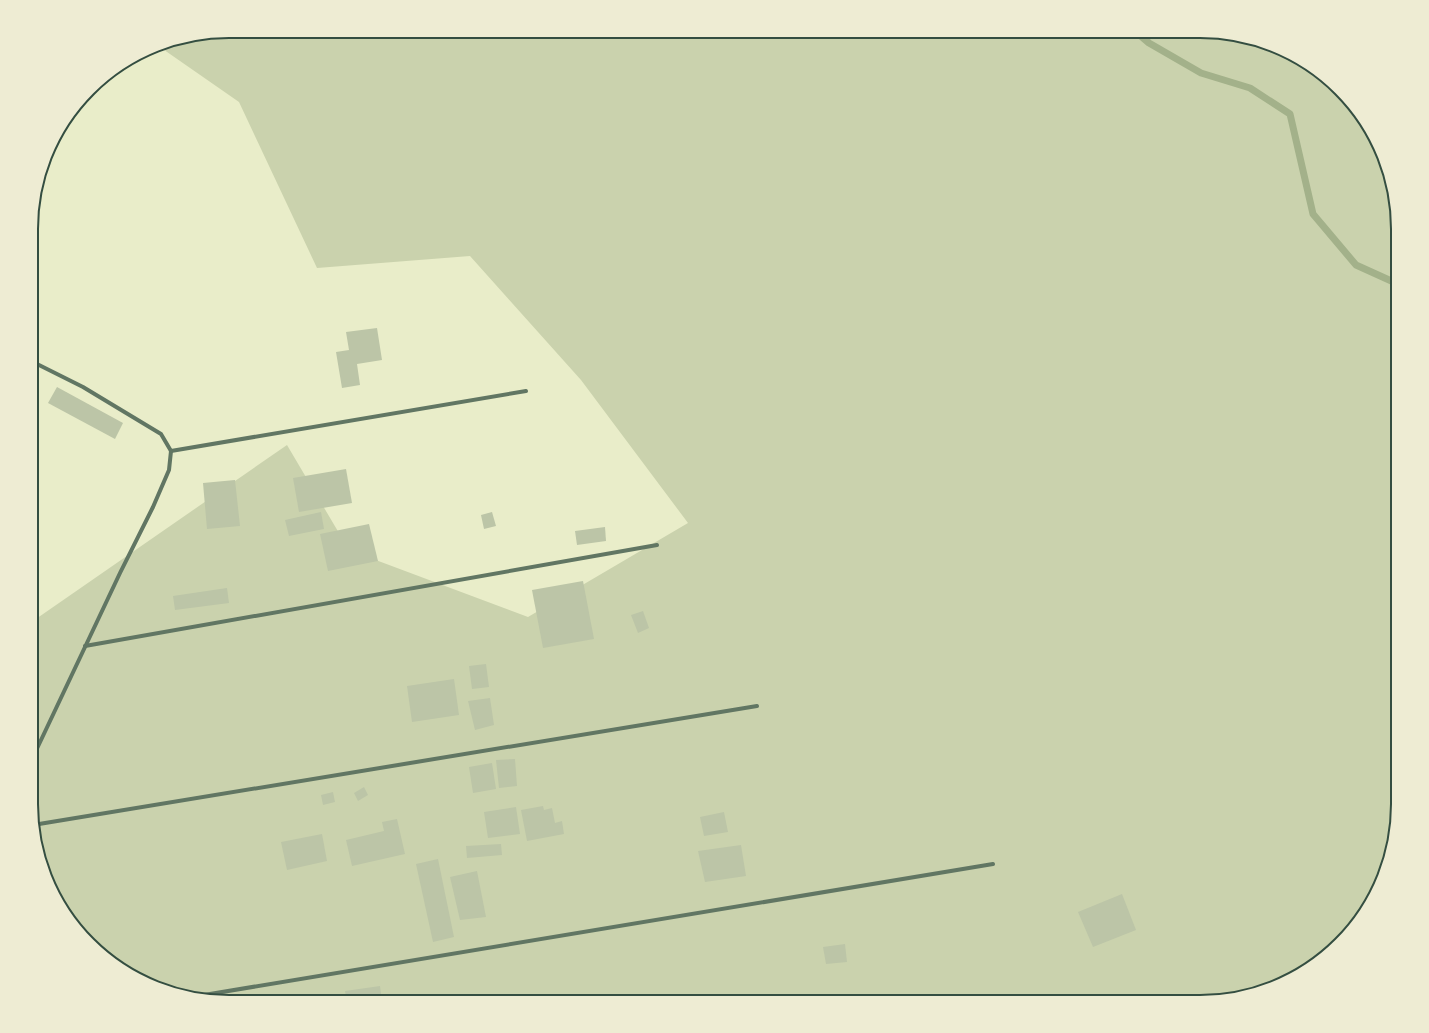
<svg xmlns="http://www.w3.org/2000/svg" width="1429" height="1033" font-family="'Source Sans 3',sans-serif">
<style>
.green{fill:#cad2ad}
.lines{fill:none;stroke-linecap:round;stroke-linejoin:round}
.stream{stroke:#a3b18a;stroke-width:7}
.building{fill:#bcc5a7}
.minor{stroke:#617663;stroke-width:4}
.rim{fill:none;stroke:#344e41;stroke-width:2}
</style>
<rect width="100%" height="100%" fill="#e9edc9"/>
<!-- green -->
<path class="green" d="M229,31H1212L1264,42L1321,72L1357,108L1377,141L1398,217V816L1383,879L1357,925L1321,961L1288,981L1251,995L1200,1002H217L165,991L108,961L57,903L33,829V621L287,445L349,550L528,617L688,523L581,380L470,256L317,268L239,102L157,45Z"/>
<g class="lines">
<!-- stream -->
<path class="stream" d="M1135,31L1149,43L1201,73L1250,88L1290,114L1313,214L1356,265L1398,284"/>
</g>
<!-- building -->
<g class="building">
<path d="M377,328L382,360L357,364L360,385L342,388L336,352L349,350L346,332Z"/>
<path d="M57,387L123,423L115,439L48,403Z"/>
<path d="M346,469L352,503L299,512L293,478Z"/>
<path d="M235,480L240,526L207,529L203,483Z"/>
<path d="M321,512L324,529L289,536L285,520Z"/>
<path d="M492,512L496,526L484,529L481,515Z"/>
<path d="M369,524L378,561L328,571L320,534Z"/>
<path d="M605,527L606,541L577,545L575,531Z"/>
<path d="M583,581L594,639L543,648L532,590Z"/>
<path d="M227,588L229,603L175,610L173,596Z"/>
<path d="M643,611L649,628L638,633L631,615Z"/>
<path d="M486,664L489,687L472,689L469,666Z"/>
<path d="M454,679L459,715L412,722L407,686Z"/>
<path d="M490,698L494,725L475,730L468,701Z"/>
<path d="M515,759L517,786L499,788L496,760Z"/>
<path d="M492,763L496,789L473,793L469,767Z"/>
<path d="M364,787L368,795L358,801L354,793Z"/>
<path d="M333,792L335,802L323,805L321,795Z"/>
<path d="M543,806L544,810L552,808L555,823L562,821L564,834L527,841L521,810Z"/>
<path d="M516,807L520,834L488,838L484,812Z"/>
<path d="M724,812L728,832L704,836L700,817Z"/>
<path d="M397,819L405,854L352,866L346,840L384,831L382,822Z"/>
<path d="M322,834L327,861L287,870L281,842Z"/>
<path d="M501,844L502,855L467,858L466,846Z"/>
<path d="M741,845L746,876L705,882L698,851Z"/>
<path d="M438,859L454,937L433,942L416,864Z"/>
<path d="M477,871L486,917L460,920L450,877Z"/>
<path d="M1122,894L1136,930L1093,947L1078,912Z"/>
<path d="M845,944L847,962L826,964L823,947Z"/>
<path d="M380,986L382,1002H347L345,991Z"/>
</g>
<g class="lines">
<!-- minor -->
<g class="minor">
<path d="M33,362L83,387L161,434L171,451"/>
<path d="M171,451L526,391"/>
<path d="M85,646L657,545"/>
<path d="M33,757L120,573L153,507L169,470L171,451"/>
<path d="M33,825L757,706"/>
<path d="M192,997L993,864"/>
</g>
</g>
<!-- crop -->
<path d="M0 0H1429V1033H0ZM229 38H1200A191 191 0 0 1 1391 229V804A191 191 0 0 1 1200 995H229A191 191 0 0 1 38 804V229A191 191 0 0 1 229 38Z" fill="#eeecd3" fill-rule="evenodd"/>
<path class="rim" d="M229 38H1200A191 191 0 0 1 1391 229V804A191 191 0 0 1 1200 995H229A191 191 0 0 1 38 804V229A191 191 0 0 1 229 38Z"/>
</svg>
